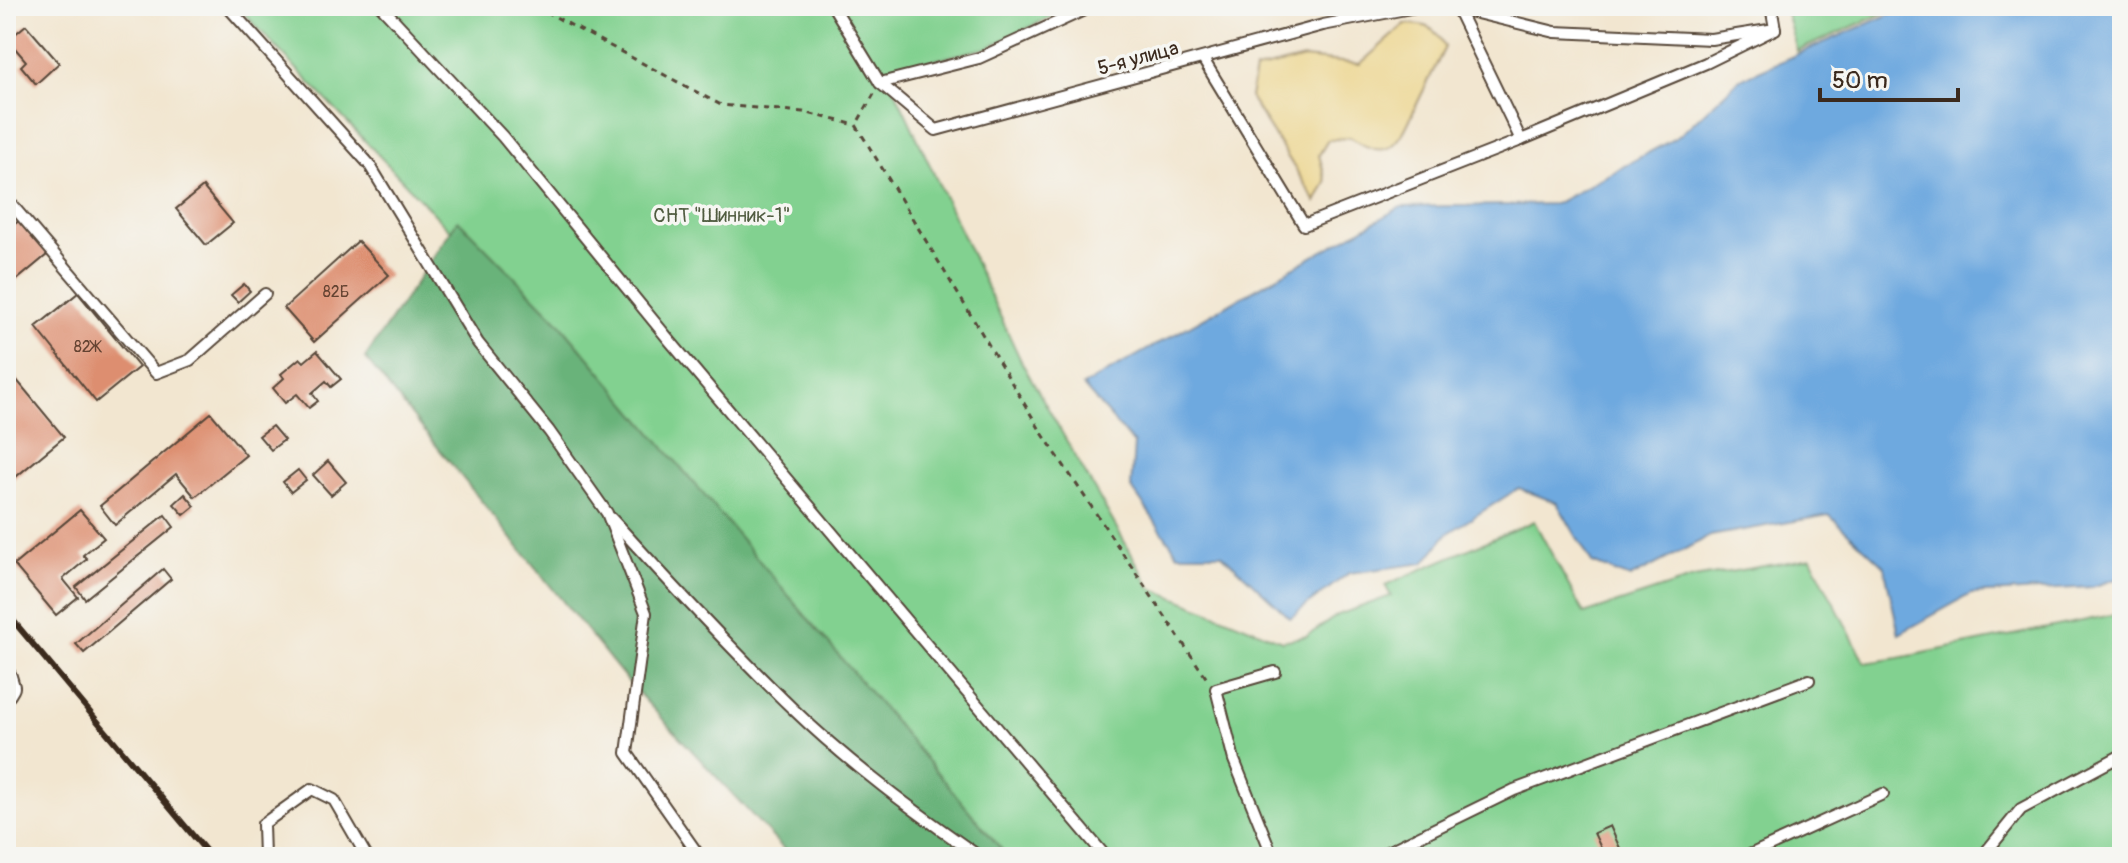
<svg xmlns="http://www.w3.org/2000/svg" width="2128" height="863" font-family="Pangolin,sans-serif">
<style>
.green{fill:#82d190;stroke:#5e7e57;stroke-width:2}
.forest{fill:#69b37a;stroke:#526e4c;stroke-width:2}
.sand{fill:#eeda9e;stroke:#94825e;stroke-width:2}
.water{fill:#6ea9df;stroke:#546a7e;stroke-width:2}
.building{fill:#dd8e70}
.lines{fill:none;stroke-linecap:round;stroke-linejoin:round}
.service-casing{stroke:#564639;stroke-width:14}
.minor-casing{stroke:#564639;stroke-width:24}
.path{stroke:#564639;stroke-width:3;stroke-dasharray:6 6;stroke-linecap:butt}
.service{stroke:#fff;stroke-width:10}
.minor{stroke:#fff;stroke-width:20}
.rail{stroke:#3b2a1e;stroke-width:6}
.labels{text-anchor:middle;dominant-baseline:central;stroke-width:7;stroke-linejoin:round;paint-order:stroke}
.number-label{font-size:16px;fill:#644332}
.street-label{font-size:20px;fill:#3b2a1e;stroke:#f6f6f2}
.park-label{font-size:20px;fill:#505c40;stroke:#f6f6f2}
</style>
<rect width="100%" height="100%" fill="#f6f6f2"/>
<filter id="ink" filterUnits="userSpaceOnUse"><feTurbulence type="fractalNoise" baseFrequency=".0125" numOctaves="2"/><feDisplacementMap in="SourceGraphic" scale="16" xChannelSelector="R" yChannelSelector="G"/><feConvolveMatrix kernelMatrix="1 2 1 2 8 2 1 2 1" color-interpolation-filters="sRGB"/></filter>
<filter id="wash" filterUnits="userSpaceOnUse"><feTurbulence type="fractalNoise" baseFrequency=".006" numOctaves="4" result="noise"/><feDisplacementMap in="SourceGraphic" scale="32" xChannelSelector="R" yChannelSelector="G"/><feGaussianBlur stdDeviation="1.8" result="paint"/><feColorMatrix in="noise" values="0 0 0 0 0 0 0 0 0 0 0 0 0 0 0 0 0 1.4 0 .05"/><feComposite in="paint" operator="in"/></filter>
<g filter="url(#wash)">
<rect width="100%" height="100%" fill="#f2e6d0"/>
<!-- green -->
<g class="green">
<path d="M237,6H1073L987,48L886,71L1022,363L1151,588L1282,641L1307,636L1338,615L1391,596L1385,585L1534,521L1584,614L1694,578L1811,558L1865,663L1899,658L2122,613V857H996L552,338Z"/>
<path d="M1784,6H1899L1797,51Z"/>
</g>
<!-- forest -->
<path class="forest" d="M458,220L558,321L1008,857H791L631,685L365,358Z"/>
<!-- sand -->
<path class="sand" d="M1405,24C1427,24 1435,27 1445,47C1436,66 1426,85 1417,104C1401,138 1393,167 1350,137L1328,140L1319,155L1326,182L1316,202L1250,97L1255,70L1304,58L1360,64Z"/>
<!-- water -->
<path class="water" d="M1908,6H2122V577L2092,587L1971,594L1899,634L1884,566L1829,515L1710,536L1630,578L1592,563L1557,503L1519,488L1447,534L1424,563L1349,573L1290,618L1222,554H1178L1131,487L1134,444L1083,386L1401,207L1555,204L1679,136L1740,79Z"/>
<g id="blocks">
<!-- building -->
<g class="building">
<path d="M26,25L59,63L36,84L21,66L26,61L8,40Z"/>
<path d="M203,187L233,223L206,245L176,209Z"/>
<path d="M20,220L48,254L6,289V231Z"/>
<path d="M358,241L389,275L314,342L284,308Z"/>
<path d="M244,284L250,291L238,302L231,295Z"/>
<path d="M78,293L139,367L96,402L36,327Z"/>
<path d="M317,351L341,379L331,387L326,381L312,393L318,401L309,408L297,394L285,403L273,388L284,378L281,374L300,358L304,362Z"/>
<path d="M6,367L64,437L6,485Z"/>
<path d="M211,413L246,455L195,497L176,474L115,525L100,506Z"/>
<path d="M272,426L284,440L271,450L259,436Z"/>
<path d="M328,461L346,482L331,495L313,475Z"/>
<path d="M298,470L306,480L291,492L283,482Z"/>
<path d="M185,494L195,506L184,515L174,504Z"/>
<path d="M80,510L104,538L83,555L87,559L63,579L78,597L56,615L14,565Z"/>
<path d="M165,515L174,527L85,599L76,587Z"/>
<path d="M163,569L171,579L84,653L76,644Z"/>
<path d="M1610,826L1623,855L1618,857H1605L1594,833Z"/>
</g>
</g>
</g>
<g filter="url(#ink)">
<use href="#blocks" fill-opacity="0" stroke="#564639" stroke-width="2"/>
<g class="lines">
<!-- service casing -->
<g class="service-casing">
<g id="service">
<path d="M227,6L369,164L478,343L549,431L607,513L646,613L627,753L700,857"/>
<path d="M381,6L503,137L670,341L1106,857"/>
<path d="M833,6L880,83L979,58L1093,6"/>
<path d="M1448,6L1555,32L1711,39L1775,29L1771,6"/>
<path d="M1459,6L1457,8L1521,140L1706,63L1775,29"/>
<path d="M1203,59L1304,225L1521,140"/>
<path d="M880,83L936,130L1323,25L1421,6"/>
<path d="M6,198L156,373L190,360L265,294"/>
<path d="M611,518C670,583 730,648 793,709C850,764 915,812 980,857"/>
<path d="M264,857L263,824L312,789L334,800L367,857"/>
<path d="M1273,857L1234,760L1216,689L1275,672"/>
<path d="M1377,857L1514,790L1809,680"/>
<path d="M1745,857L1883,794"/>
<path d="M1982,857L2021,809L2122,755"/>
</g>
</g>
<!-- minor casing -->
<g class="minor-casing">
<path id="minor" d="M6,677L9,687L6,692"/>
</g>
<!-- path -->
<g class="path">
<path d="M535,6L721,105L803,112L856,125"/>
<path d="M874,94L856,125L1042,433L1207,679"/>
</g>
<!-- service -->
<use href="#service" class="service"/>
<!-- minor -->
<use href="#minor" class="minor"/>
<!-- rail -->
<path class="rail" d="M6,612L211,857"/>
</g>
</g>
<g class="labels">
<!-- number labels -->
<g class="number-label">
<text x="336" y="292">82Б</text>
<text x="87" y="347">82Ж</text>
</g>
<!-- street labels -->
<g class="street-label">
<text transform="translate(1138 58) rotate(-15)">5-я улица</text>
</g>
<!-- park labels -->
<g class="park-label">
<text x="722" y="215">СНТ "Шинник-1"</text>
</g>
</g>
<!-- margin -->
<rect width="2128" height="863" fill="none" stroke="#f6f6f2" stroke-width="32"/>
<!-- scale -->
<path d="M1820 88v12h138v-12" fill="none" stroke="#3b2a1e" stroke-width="4"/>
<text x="1832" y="88" font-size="24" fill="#3b2a1e" stroke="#f6f6f2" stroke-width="6" paint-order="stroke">50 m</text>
</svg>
